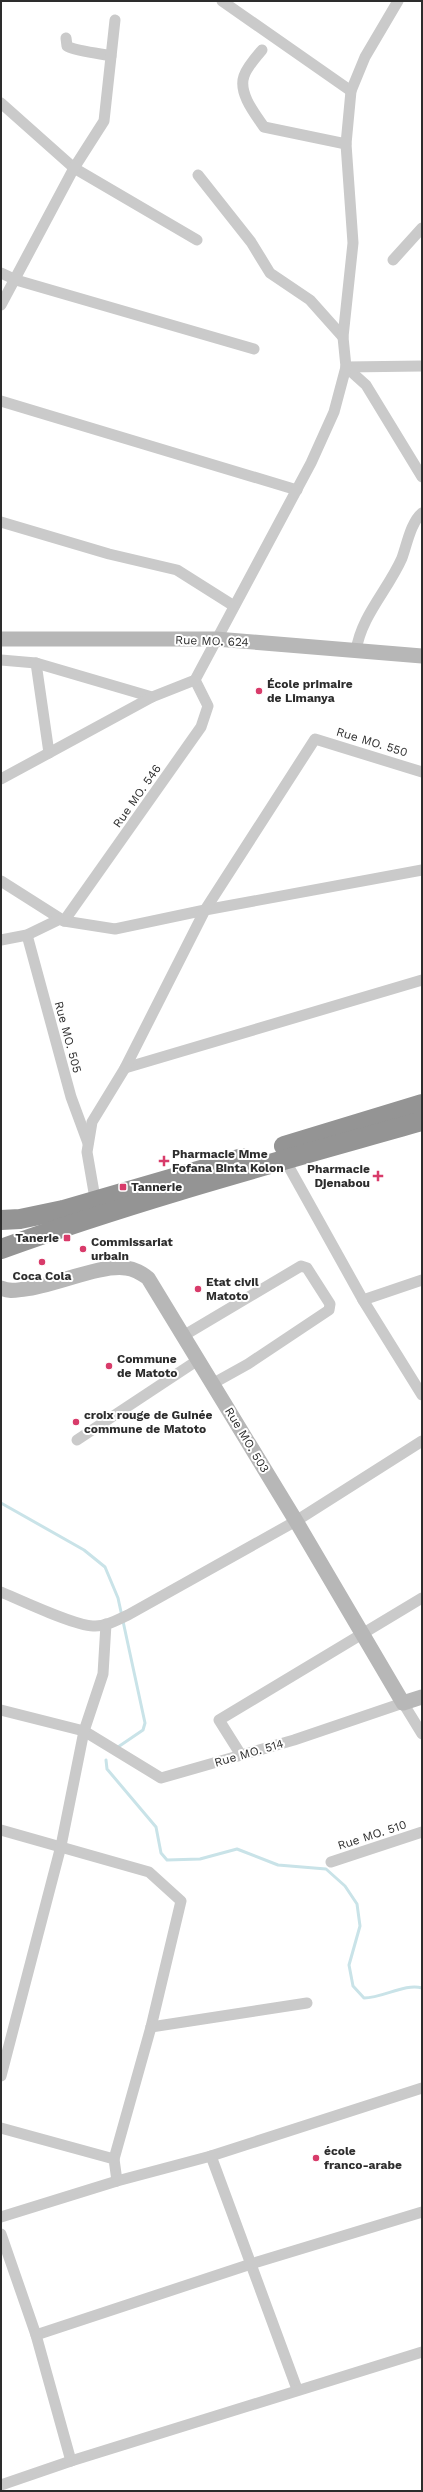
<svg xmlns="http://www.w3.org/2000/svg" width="423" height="2492" font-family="'Work Sans',sans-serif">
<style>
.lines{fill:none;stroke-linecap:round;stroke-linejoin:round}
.stream{stroke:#c9e3e8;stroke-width:3}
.street{stroke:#cacaca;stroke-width:11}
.secondary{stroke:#b7b7b7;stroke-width:15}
.highway{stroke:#949494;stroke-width:20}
.poi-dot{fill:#d83b6a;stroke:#fff;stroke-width:1.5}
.labels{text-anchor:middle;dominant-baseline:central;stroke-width:4;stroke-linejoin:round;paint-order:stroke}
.street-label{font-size:12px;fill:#2d2d2d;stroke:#fff}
.poi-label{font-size:12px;font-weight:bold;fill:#2d2d2d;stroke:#fff;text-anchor:start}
</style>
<rect width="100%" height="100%" fill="#fff"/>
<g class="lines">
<!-- stream -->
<g class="stream">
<path d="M1,1503L84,1550L105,1567L118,1598L145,1723L143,1730L118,1747"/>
<path d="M106,1760L107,1769L156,1827L161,1853L167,1860L200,1859L237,1849L278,1865L326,1869L345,1886L357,1904L360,1926L349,1965L353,1986L364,1998C383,1998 405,1983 422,1988"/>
</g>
<!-- street -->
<g class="street">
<path d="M222,1L351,91"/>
<path d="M66,38L67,46C74,51 100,53 111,56"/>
<path d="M262,50C256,57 247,67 244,76C238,93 255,114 264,127L346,144"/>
<path d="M1,103L74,168L197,240"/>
<path d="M198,175L251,242L270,273L310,300L343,337"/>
<path d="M393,260L422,228"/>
<path d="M1,273L16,280L254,349"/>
<path d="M1,305L74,168L104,121L115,20"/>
<path d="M346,367L366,385L422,477"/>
<path d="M346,367L422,366"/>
<path d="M1,401L297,490"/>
<path d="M1,522L109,554L177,570L234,606"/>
<path d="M356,651C361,616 388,590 402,558C407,544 411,522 422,513"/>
<path d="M1,660L36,663L152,697"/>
<path d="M36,663L49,753"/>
<path d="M1,779L152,697L195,680L311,463L334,412L346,367L343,337L353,243L346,144L351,91L365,57L398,1"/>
<path d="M1,881L64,921L115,929L205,910L422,870"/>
<path d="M64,921L201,727L208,706L195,680"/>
<path d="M27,935L71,1097L88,1143"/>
<path d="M1,940L27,935L60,919"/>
<path d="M125,1068L422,980"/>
<path d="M285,1160L363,1300L422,1395"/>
<path d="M96,1204L87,1152L92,1122L125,1068L205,910L315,739L422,772"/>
<path d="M363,1300L422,1280"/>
<path d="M183,1336L301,1266L307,1268L330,1304L329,1310L248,1364L212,1384"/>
<path d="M77,1440L198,1360"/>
<path d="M1,1592C20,1600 75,1626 93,1626C105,1627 117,1620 128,1615L296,1521L422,1441"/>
<path d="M1,1710L84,1731L161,1778L294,1740L403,1703L422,1734"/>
<path d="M241,1755L219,1720L422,1598"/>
<path d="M1,1830L149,1872L181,1901L151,2027L114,2159"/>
<path d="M331,1862L422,1832"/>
<path d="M151,2027L307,2003"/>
<path d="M1,2076L61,1846L84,1731L103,1674L106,1624"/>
<path d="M1,2128L114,2159L117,2181"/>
<path d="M211,2156L297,2389"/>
<path d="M1,2217L117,2181L211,2156L422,2088"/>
<path d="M1,2234L36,2335L71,2461"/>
<path d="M36,2335L251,2264L422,2212"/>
<path d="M1,2485L71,2461L422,2352"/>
</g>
<!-- secondary -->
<g class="secondary">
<path d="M1,639H216L422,656"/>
<path d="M1,1288C9,1292 16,1290 25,1289C53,1286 101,1264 126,1268C135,1269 141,1273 148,1278L296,1521L403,1703L422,1697"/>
</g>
<!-- highway -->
<g class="highway">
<path d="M284,1146L422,1104"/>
<path d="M1,1220L20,1219L63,1210L242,1158"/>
<path d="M1,1249C139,1199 281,1161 422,1121"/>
</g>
</g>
<!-- markers -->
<g class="poi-dot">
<circle cx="259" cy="691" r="4"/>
<path d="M162 1155h4v4h4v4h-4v4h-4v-4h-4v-4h4z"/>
<path d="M376 1170h4v4h4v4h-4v4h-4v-4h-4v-4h4z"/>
<rect x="119" y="1183" width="8" height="8" rx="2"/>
<rect x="63" y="1234" width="8" height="8" rx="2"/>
<circle cx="83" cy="1249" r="4"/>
<circle cx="42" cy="1262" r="4"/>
<circle cx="198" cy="1289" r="4"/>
<circle cx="109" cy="1366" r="4"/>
<circle cx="76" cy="1422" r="4"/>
<circle cx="316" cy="2158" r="4"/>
</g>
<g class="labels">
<!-- street labels -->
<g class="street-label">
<text transform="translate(212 641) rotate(2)">Rue MO. 624</text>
<text transform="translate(372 742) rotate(17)">Rue MO. 550</text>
<text transform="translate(137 796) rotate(-55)">Rue MO. 546</text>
<text transform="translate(68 1037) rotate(75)">Rue MO. 505</text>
<text transform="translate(247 1440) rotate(59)">Rue MO. 503</text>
<text transform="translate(249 1753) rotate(-16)">Rue MO. 514</text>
<text transform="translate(372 1835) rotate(-18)">Rue MO. 510</text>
</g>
<!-- poi labels -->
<g class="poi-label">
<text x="267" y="684">École primaire<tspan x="267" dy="14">de Limanya</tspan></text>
<text x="172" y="1154">Pharmacie Mme<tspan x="172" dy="14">Fofana Binta Kolon</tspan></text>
<text x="370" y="1169" text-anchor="end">Pharmacie<tspan x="370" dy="14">Djenabou</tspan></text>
<text x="131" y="1187">Tannerie</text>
<text x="59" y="1238" text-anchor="end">Tanerie</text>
<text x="91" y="1242">Commissariat<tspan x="91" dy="14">urbain</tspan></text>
<text x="42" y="1276" text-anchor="middle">Coca Cola</text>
<text x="206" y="1282">Etat civil<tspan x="206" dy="14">Matoto</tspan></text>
<text x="117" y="1359">Commune<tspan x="117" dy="14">de Matoto</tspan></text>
<text x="84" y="1415">croix rouge de Guinée<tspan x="84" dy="14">commune de Matoto</tspan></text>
<text x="324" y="2151">école<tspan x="324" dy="14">franco-arabe</tspan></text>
</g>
</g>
<!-- border -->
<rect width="423" height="2492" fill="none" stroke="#2d2d2d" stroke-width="4"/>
</svg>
